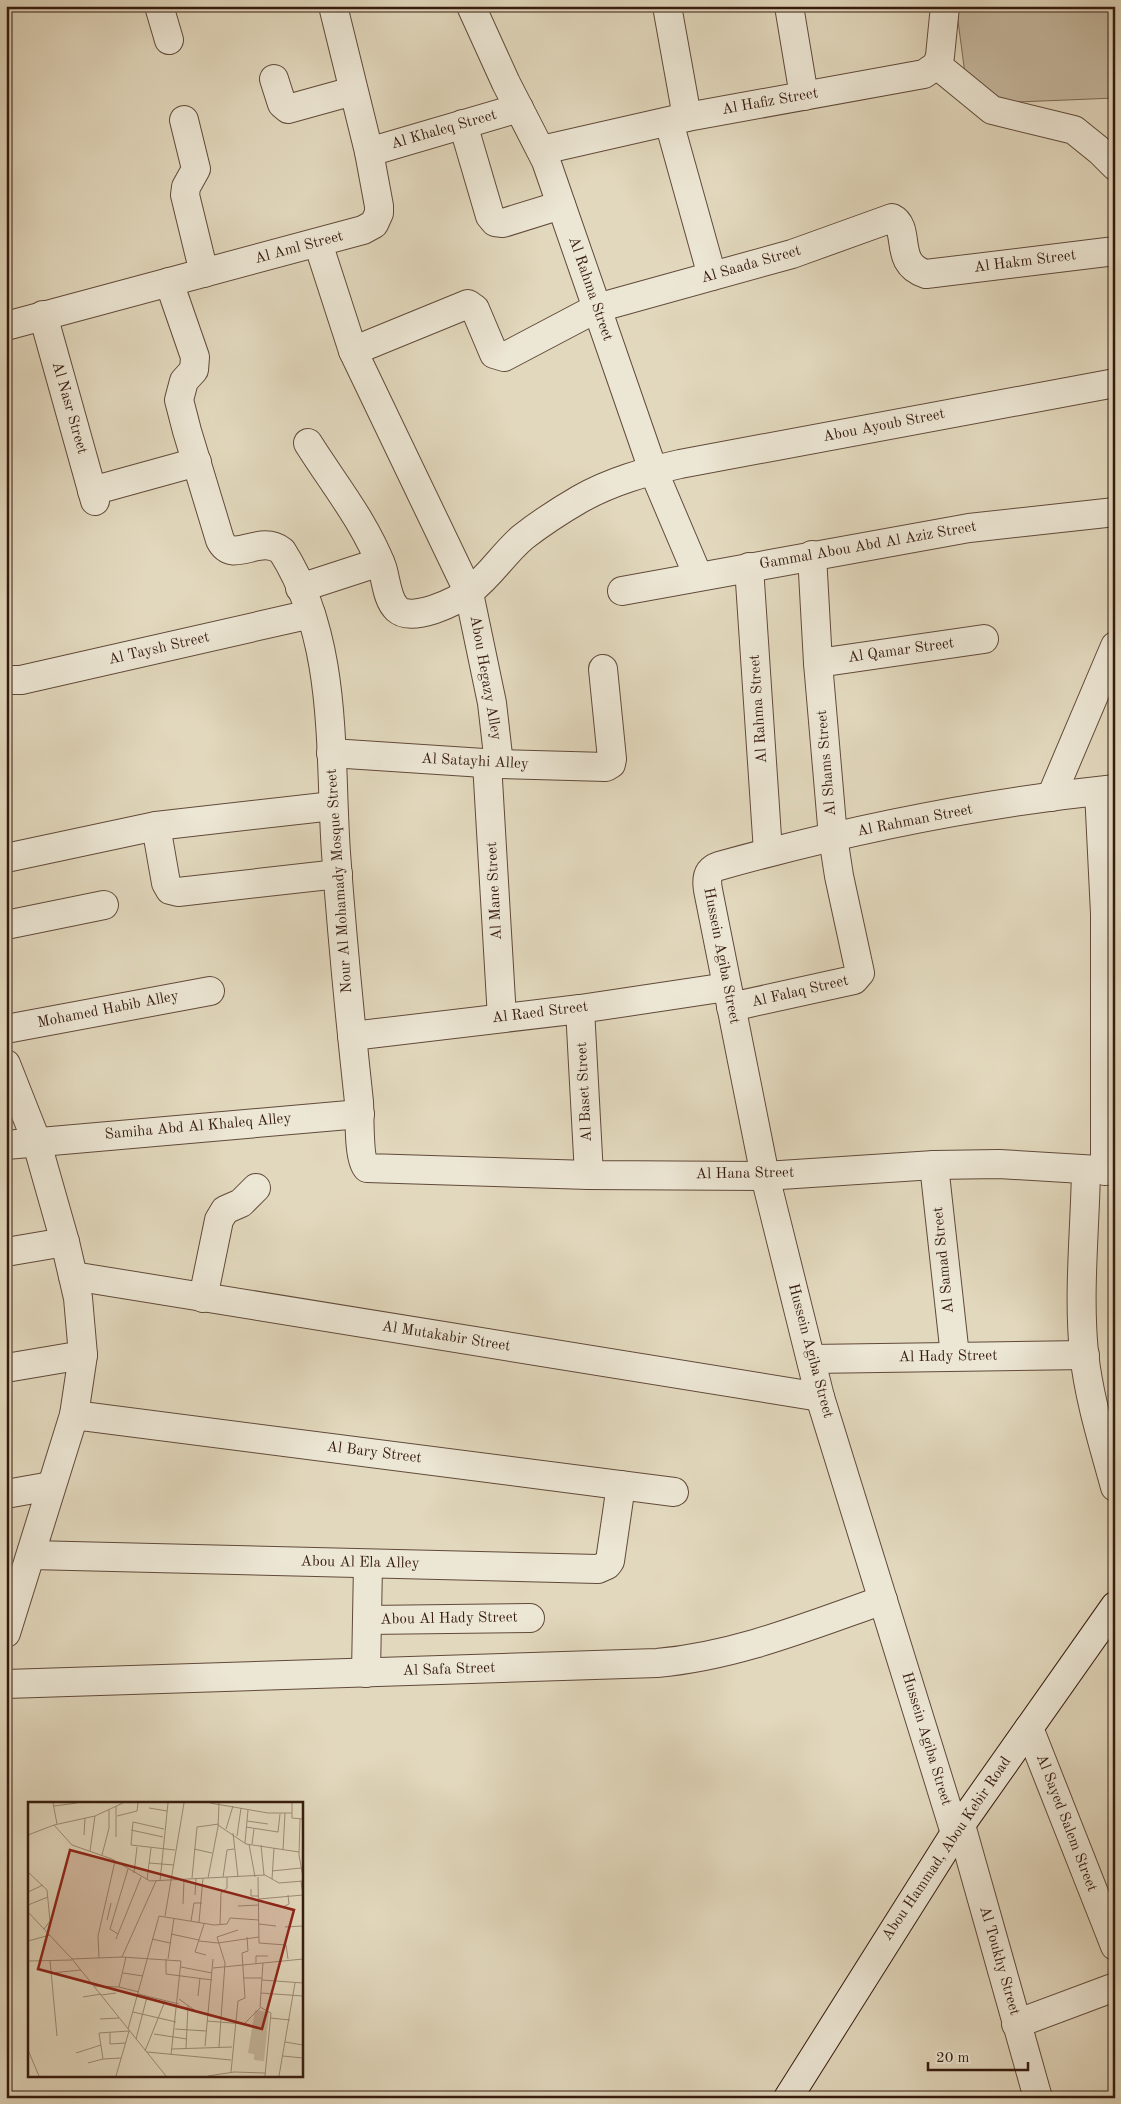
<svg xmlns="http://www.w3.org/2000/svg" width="1121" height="2104" font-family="'Old Standard TT',serif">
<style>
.green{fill:#c5b89f;stroke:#7e6a56}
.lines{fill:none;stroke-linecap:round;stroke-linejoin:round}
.minor-casing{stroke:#614a3a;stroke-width:30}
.secondary-casing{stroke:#361b0e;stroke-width:30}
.minor{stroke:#ece6d4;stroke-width:28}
.secondary{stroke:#ece6d4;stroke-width:28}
.labels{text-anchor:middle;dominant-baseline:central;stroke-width:5;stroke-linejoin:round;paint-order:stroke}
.street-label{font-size:15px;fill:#361b0e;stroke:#ece6d4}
.inset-road{fill:none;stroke:#9d8c77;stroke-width:1}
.view{fill:#8f2418;fill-opacity:0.15;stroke:#8f2418;stroke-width:2.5}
.inset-edge{fill:none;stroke:#361b0e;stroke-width:2.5}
</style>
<rect width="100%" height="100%" fill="#e2d8bd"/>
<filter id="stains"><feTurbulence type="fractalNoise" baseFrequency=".004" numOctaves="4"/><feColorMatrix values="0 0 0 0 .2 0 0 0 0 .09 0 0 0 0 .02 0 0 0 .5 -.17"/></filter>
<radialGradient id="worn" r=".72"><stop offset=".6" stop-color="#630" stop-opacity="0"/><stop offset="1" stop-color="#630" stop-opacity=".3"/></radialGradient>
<!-- green -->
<path class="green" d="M956,6H1115V98L969,104Z"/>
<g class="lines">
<!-- minor casing -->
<g class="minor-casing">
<g id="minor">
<path d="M159,6L169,40"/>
<path d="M471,6L506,83L546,161L653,470L698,576"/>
<path d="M667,6L687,117"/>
<path d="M789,6L804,96"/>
<path d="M937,65L992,110L1074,130L1100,151L1115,166"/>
<path d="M274,79L282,104L288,109L353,91"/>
<path d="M184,120L196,169L186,187L185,195L204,273"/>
<path d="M669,122L712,276"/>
<path d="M463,124L490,216L495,222L503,223L561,205"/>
<path d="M542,150L687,117L924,74L937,65L940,56L945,6"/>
<path d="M369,152L519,108"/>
<path d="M318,243L353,351L469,593L492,703L499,764"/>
<path d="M169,282L195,357L194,370L184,381L179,400L187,431L220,540C233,566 259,533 282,551C339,641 329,751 336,853C342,936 350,1019 359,1102C360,1116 358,1159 367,1168L589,1175L765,1176L934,1165L999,1164L1115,1171"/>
<path d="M43,315L95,501"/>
<path d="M6,326L363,230L374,224L379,213V206L369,152L333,6"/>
<path d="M353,351L468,304L475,309L494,354L504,357L597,308L792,254L892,218C912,228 892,264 926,274L1115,251"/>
<path d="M308,443C333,483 365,522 382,567C386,579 387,600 397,609C411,623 457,602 470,591C491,575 504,553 523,537C541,523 561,510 580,499C612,481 645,472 680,464L1115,383"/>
<path d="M92,491L197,462"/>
<path d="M749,567L768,852"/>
<path d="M300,588L380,562"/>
<path d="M622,591L969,528L1115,512"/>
<path d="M818,663L984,639"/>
<path d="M6,680H21L311,614"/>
<path d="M331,753L499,764L606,767L611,764L612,759L603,669"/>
<path d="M487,763L502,1018"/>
<path d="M1099,791L1105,914V1171"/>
<path d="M1051,797L1115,646"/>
<path d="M156,826L166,883L170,890L178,892L338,874"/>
<path d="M6,858L156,826L333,806"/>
<path d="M6,925L104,905"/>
<path d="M731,1007L849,981L854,980L860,973L839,876L833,837L818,663L812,555"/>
<path d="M580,1009L589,1175"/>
<path d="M6,1029L210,991"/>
<path d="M352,1036L580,1009L727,987"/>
<path d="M6,1064L36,1140L65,1242L78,1298L83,1355L74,1415L6,1633"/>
<path d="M6,1145L360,1114"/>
<path d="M934,1165L955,1356"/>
<path d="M1086,1170C1085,1230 1078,1293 1084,1353C1089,1399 1103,1443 1115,1487"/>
<path d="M6,1252L65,1242"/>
<path d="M73,1276L820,1397"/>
<path d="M203,1298L219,1220L225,1210L241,1203L256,1188"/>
<path d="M811,1359L1085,1355"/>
<path d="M6,1368L83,1355"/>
<path d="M74,1415L674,1492"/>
<path d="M6,1494L51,1486"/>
<path d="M31,1555L598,1569L607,1565L610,1561L621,1485"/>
<path d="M367,1620L530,1618"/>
<path d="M366,1673L368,1564"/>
<path d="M6,1684L657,1663C736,1656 809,1626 883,1600"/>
<path d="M1029,1728L1115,1946"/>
<path d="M961,1825L1038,2098"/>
<path d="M955,1833L820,1397L765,1176L708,890C706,878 707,870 719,866C848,830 981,803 1115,789"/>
<path d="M1016,2024L1115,1987"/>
</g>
</g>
<!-- secondary casing -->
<g class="secondary-casing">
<path id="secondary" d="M788,2098L955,1833L1115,1606"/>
</g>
<!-- minor -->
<use href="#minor" class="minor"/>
<!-- secondary -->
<use href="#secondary" class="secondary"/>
</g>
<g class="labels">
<!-- street labels -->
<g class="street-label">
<text transform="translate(770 102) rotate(-10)">Al Hafiz Street</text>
<text transform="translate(444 130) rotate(-16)">Al Khaleq Street</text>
<text transform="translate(299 248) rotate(-15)">Al Aml Street</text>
<text transform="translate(1025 262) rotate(-7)">Al Hakm Street</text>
<text transform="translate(751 265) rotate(-16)">Al Saada Street</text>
<text transform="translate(590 289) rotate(71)">Al Rahma Street</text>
<text transform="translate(69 408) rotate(74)">Al Nasr Street</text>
<text transform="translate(884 426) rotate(-11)">Abou Ayoub Street</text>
<text transform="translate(868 546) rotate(-10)">Gammal Abou Abd Al Aziz Street</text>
<text transform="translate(159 649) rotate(-13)">Al Taysh Street</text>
<text transform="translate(901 651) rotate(-8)">Al Qamar Street</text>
<text transform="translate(485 678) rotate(80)">Abou Hegazy Alley</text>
<text transform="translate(759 709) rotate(-94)">Al Rahma Street</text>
<text transform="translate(475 762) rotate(3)">Al Satayhi Alley</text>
<text transform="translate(827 763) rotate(-95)">Al Shams Street</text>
<text transform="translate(915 821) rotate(-11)">Al Rahman Street</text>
<text transform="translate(340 881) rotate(-94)">Nour Al Mohamady Mosque Street</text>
<text transform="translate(495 891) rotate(-93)">Al Mane Street</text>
<text transform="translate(721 956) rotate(79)">Hussein Agiba Street</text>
<text transform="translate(800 992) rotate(-13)">Al Falaq Street</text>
<text transform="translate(108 1010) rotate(-11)">Mohamed Habib Alley</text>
<text transform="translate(540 1013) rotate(-7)">Al Raed Street</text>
<text transform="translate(585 1092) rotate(-93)">Al Baset Street</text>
<text transform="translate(198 1127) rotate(-5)">Samiha Abd Al Khaleq Alley</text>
<text transform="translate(745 1174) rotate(-1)">Al Hana Street</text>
<text transform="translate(944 1260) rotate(-96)">Al Samad Street</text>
<text transform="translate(446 1337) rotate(9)">Al Mutakabir Street</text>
<text transform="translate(810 1351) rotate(75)">Hussein Agiba Street</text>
<text transform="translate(948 1357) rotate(-1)">Al Hady Street</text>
<text transform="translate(374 1453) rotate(7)">Al Bary Street</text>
<text transform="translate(360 1563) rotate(1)">Abou Al Ela Alley</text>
<text transform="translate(449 1619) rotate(-1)">Abou Al Hady Street</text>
<text transform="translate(449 1670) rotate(-2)">Al Safa Street</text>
<text transform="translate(926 1739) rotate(73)">Hussein Agiba Street</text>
<text transform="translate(1066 1823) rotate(69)">Al Sayed Salem Street</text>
<text transform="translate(947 1849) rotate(-56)">Abou Hammad, Abou Kebir Road</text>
<text transform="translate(999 1961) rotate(74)">Al Toukhy Street</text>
</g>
</g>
<!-- overview -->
<g transform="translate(28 1802)">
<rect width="275" height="275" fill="#e2d8bd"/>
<path d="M227,208L241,210L236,259L226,258V252L220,251Z" fill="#c5b89f"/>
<path class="inset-road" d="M25,1L29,22M182,1L240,11H264M264,1V16L275,17M26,4L49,1M121,6L139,9M89,14L109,9L110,1M272,17L271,53L275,75M219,19L240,22M26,23L44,43L84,57L122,79L237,73L251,81L275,79M190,23L218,42L271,50M218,25L250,30L252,12M136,27L105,20L103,43L147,48M198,27L205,4M103,28L135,35M205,31L210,75M0,33L26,23L67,14L95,1M56,33L57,16M209,34L213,6M88,35V4M217,41L220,8M221,42L227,75M224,42L226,27M233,43L236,73M166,47L184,51M255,48L257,11M62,49L67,14M74,53L81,26V8M121,61L146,63M244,69L273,66M0,70L19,88L22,119L16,127M106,71L109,45M195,75L199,48L206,47M230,75L231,141L258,143L260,157M164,76L169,25L191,22M180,76L190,25L191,1M244,77L246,46M119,78L123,46M132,79L140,1M273,79L275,94M223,87V94H231M0,90L15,83M167,93L168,76M231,97L275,93M155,102L156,78M0,103L20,95M210,104L231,103M255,105L261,102L260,93M0,110L44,157L138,274M137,114L156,1M79,118L83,101M163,119L166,101H174M171,120L175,76M176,122L167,150L178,153M231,122L248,124M192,123L193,91L199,86V75M257,125L275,124M90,132L82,127L100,67M143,132L171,138M88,137L113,75M124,137L142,141M0,139L22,133M171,139L190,141L231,135M94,155L128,79M71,156L70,134L87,59M44,157L94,155L153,159L143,253M138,157V172L184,178M140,157L146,116M22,158L29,234M0,159L44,158M235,161L232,205L243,211L237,274M228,162V154H240M153,165L184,171M185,166L275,157M23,171L53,168M95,171L115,174M216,176H234M234,178L275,181M66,184L91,185L111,190M91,185L98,155M233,191L275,194M110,192L151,202M73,193L88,191M170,194L172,176M55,195L73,192M151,197L169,210L180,212M105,210L148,220M242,216L262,218M72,217L91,216M179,219L216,222L232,206M100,227L131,114L186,123L199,122L202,116L231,118M147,227L178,229M82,230V242L98,241M126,232L159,237M108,237L119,195M257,240L275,243M177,244L185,157M191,245L197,161L189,135L210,128M158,246L160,204M144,247L204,245M0,248L11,274M117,249L137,199M119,250L203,258M48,251L73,243M255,254L275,256M93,256L75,257L71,231L101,229M60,261L75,257M203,270L210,199L217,196L214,151L220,149L219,135M88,274L101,229M180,274L206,270L237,271M251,274L267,181"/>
<path class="view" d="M42,48L266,108L234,227L10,167Z"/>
<rect width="275" height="275" class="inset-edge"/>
</g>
<!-- margin -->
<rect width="1121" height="2104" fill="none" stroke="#e2d8bd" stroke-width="25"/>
<rect x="8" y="8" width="1106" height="2089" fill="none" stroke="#361b0e" stroke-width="2.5"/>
<rect x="12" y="12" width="1096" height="2079" fill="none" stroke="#361b0e"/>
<!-- scale -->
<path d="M928 2062v8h100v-8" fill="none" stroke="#361b0e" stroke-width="2.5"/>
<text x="936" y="2062" font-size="15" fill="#361b0e" stroke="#ece6d4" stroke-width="4" paint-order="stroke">20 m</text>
<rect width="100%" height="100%" filter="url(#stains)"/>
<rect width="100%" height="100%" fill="url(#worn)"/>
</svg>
